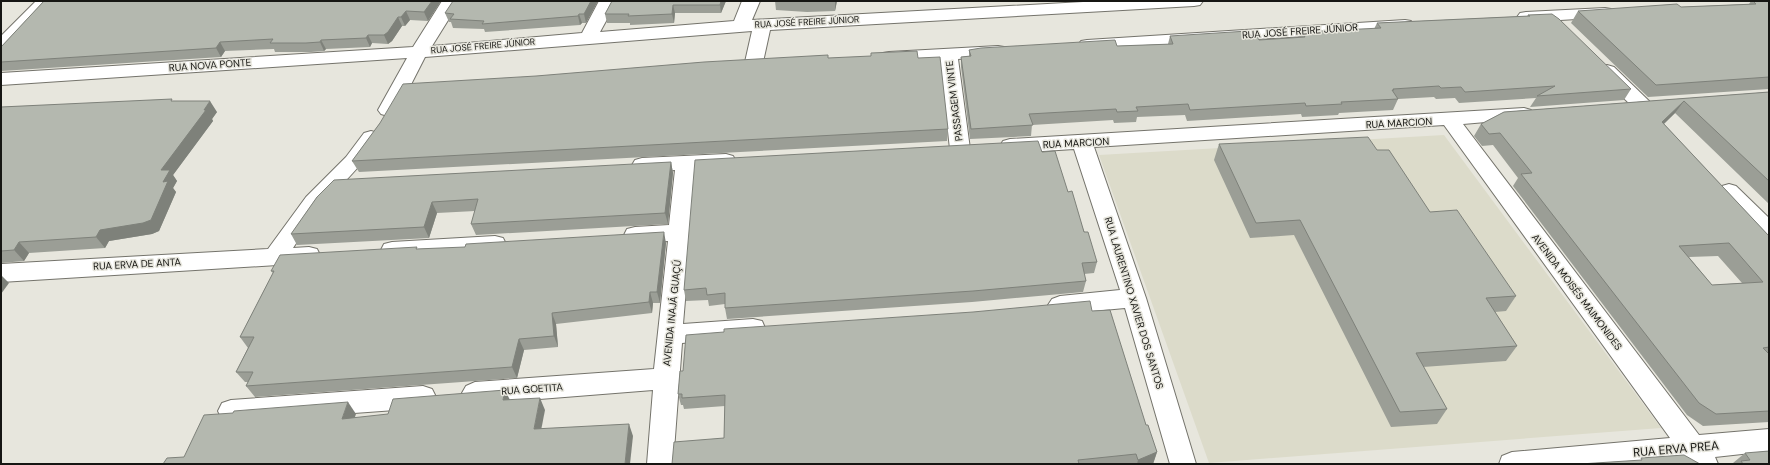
<svg xmlns="http://www.w3.org/2000/svg" width="1770" height="465" font-family="'DM Sans',sans-serif">
<style>
.built{fill:#dcdbca}
.lines{fill:none;stroke-linecap:round;stroke-linejoin:round}
.minor-casing{stroke:#74736b;stroke-width:2}
.minor{fill:#fff;fill-rule:evenodd}
.wall{fill:#9b9e96;fill-rule:evenodd}
.shaded-wall{fill:#7e817a}
.building{fill:#b4b8af;stroke:#7e817a;fill-rule:evenodd}
.labels{text-anchor:middle;dominant-baseline:central;stroke-width:3;stroke-linejoin:round;paint-order:stroke}
.far-street-label{font-size:9px;fill:#161613;stroke:#e7e6dd}
.street-label{font-size:10px;fill:#161613;stroke:#e7e6dd}
.near-street-label{font-size:12px;fill:#161613;stroke:#e7e6dd}
</style>
<rect width="100%" height="100%" fill="#e7e6dd"/>
<!-- built -->
<path class="built" d="M1444,135L1661,428L1209,463L1099,155Z"/>
<g class="lines">
<!-- minor casing -->
<g class="minor-casing">
<g id="minor">
<path d="M36,1H55L7,50L1,51V36Z"/>
<path d="M442,1H460L432,46L582,33L599,1H617L600,32L734,21L742,1H760L752,20L1101,1H1203L1200,5L1194,6L770,30L763,62L760,66L754,68L748,66L745,62L752,31L425,57L398,110L395,114L388,116L381,114L378,110L407,58L1,85V73L413,47Z"/>
<path d="M1605,8L1611,9L1614,13L1611,17L1526,22L1520,21L1517,17L1520,13L1526,12Z"/>
<path d="M1405,20L1411,21L1414,25L1411,29L1087,50L1081,49L1078,45L1081,41L1087,40Z"/>
<path d="M998,46L1004,47L1007,51L1004,55L958,59L970,149L967,154L960,156L953,154L950,149L940,60L889,62L883,61L880,57L883,53L889,52Z"/>
<path d="M1607,65L1614,67L1650,102L1653,106L1650,110L1643,112L1636,110L1600,75L1598,71L1600,67Z"/>
<path d="M1524,108L1531,110L1534,114L1531,118L1463,124L1699,435L1769,429V451L1715,457L1718,464H1689L1686,459L1637,464H1499L1502,456L1512,452L1670,438L1444,125L1094,147L1146,298L1196,464H1170L1125,308L1060,314L1052,311L1048,305L1052,299L1060,296L1120,290L1074,149L1010,153L1003,151L1000,146L1003,141L1010,139Z"/>
<path d="M371,131L378,133L381,138C364,164 341,184 321,208C311,220 302,234 293,248L309,247L317,249L320,255L317,261L309,263L1,282V264L268,249L306,197L346,157L364,133Z"/>
<path d="M726,154L733,156L736,161L733,166L696,169L683,324L753,319L762,321L765,328L762,335L753,337L682,343L673,464H647L653,390L475,404L466,400L462,393L466,386L475,382L654,369L668,241L635,243L627,241L624,235L627,229L635,227L669,225L675,170L642,172L635,170L632,165L635,160L642,158Z"/>
<path d="M1729,184L1736,186L1769,218V239L1761,237L1722,196L1718,191L1722,186Z"/>
<path d="M495,236L503,238L506,244L503,250L495,252L392,258L384,256L381,250L384,244L392,242Z"/>
<path d="M423,386L432,389L436,397L432,405L423,408L231,422L222,419L218,411L222,403L231,400Z"/>
</g>
</g>
<!-- minor -->
<use href="#minor" class="minor"/>
</g>
<!-- wall -->
<g class="wall">
<path d="M44,1H441L428,21L410,20L405,26H402L392,41L388,44L372,43L370,47L326,49L324,51L311,52H275L274,49L225,51L221,57L1,71V47Z"/>
<path d="M598,1L586,23H582L580,25L485,32L484,29L453,28L451,22H449L445,13Z"/>
<path d="M612,1H726L721,13H675L674,23L630,25V23H607L605,14Z"/>
<path d="M775,1H837L835,11L807,12L776,10Z"/>
<path d="M1751,1H1769V89L1648,97L1571,23L1578,11L1681,7L1749,4Z"/>
<path d="M1528,15L1631,89L1624,100L1530,107L1536,98L1459,103L1455,98L1436,99L1434,97L1398,99L1393,110L1339,113L1338,115L1302,117L1301,114L1187,121L1185,115L1137,117L1136,122L1114,123L1113,120L1032,125L1031,136L970,139L961,67V57L969,56V50L1117,46L1168,44L1170,36H1251L1259,40L1300,38L1302,32L1374,29L1377,23L1527,16Z"/>
<path d="M828,58H918L948,129L947,141L359,172L352,161L380,123Z"/>
<path d="M1769,92V204L1675,113L1664,124L1769,236V422L1703,426L1687,415L1513,186L1518,178L1493,145L1482,146L1474,136L1481,124L1504,112ZM1718,256L1742,283L1712,285L1689,257Z"/>
<path d="M173,101L217,112L212,119L213,121L173,175L177,181L173,188L176,192L159,231L152,234L109,241L105,248L29,253L24,261L1,263V107Z"/>
<path d="M1219,144L1377,150L1430,212L1516,296L1506,311L1495,312L1517,346L1506,361L1423,367L1447,409L1437,424L1391,427L1294,235L1250,238L1214,160Z"/>
<path d="M1042,152L1068,192L1097,262L1094,273L1084,274L1086,281L1083,292L972,302L727,319L725,308V304L709,306L708,300L686,301L684,290Z"/>
<path d="M671,162L673,173L668,224L476,235L471,224L475,211L437,213L429,238L297,245L291,234L317,197Z"/>
<path d="M666,243L660,303H653L652,313L556,324L558,347L524,350L517,378L255,397L246,386L248,382H245L236,372L248,348L240,337L273,273L271,271L418,249Z"/>
<path d="M1092,311L1146,425L1157,452L1153,464H672L724,438L725,406L684,409L683,405H681L678,394L683,371Z"/>
<path d="M1745,453L1769,464H1734L1733,463Z"/>
</g>
<!-- shaded-wall -->
<g class="shaded-wall">
<path d="M432,1H441L428,21L424,12Z"/>
<path d="M591,1H598L586,23L584,14Z"/>
<path d="M721,1H726L721,13L720,5Z"/>
<path d="M835,1H837L835,11Z"/>
<path d="M673,5L675,13L674,23L672,14Z"/>
<path d="M406,11L410,20L405,26L401,17Z"/>
<path d="M579,14L582,23L580,25L578,16Z"/>
<path d="M398,17L402,26L392,41L388,44L384,35Z"/>
<path d="M368,35L372,43L370,47L366,38Z"/>
<path d="M321,40L326,49L324,51L320,42Z"/>
<path d="M220,42L225,51L221,57L216,48Z"/>
<path d="M210,101L217,112L212,119L213,121L173,175L177,181L173,188L176,192L159,231L152,234L109,241L105,248L96,237L100,230L163,182L161,170Z"/>
<path d="M1684,101L1675,113L1653,134L1662,122Z"/>
<path d="M671,162L673,173L668,224L665,213Z"/>
<path d="M432,202L437,213L429,238L424,227Z"/>
<path d="M664,232L666,243L660,303L657,292Z"/>
<path d="M19,242L29,253L24,261L14,250Z"/>
<path d="M1,275L9,283L1,294Z"/>
<path d="M650,292L653,303L652,313L649,302Z"/>
<path d="M552,313L556,324L558,347L554,336Z"/>
<path d="M519,339L524,350L517,378L512,367Z"/>
<path d="M505,390L511,402L503,400Z"/>
<path d="M540,398L545,410L539,441L534,429Z"/>
<path d="M348,402L356,414L350,431L342,419Z"/>
<path d="M629,424L633,436L630,464H625Z"/>
<path d="M1157,452L1153,464H1137L1138,460Z"/>
</g>
<!-- building -->
<g class="building">
<path d="M44,1H432L424,12L406,11L401,17H398L388,32L384,35H368L366,38L321,40L320,42L306,43H270L273,39L220,42L216,48L1,62V47Z"/>
<path d="M453,1H591L584,14H579L578,16L482,24L484,21L450,19L454,14L445,13Z"/>
<path d="M612,1H721L720,5H673L672,14L628,16L629,14H605Z"/>
<path d="M1753,1H1769V77L1656,85L1578,11L1677,4L1681,7L1756,4Z"/>
<path d="M1552,14L1559,19L1631,89L1537,96L1555,86L1465,92L1461,87L1441,88L1439,86L1393,89L1394,90H1392L1398,99L1341,102L1342,104L1306,106L1305,103L1190,110L1188,104L1136,107L1138,111L1117,112L1116,109L1029,114L1033,125L971,129L961,57L971,56L969,50L981,48L1115,40L1117,46L1173,44L1170,36L1248,31L1251,36H1257L1259,40L1305,37L1302,32L1381,28L1377,23L1530,16L1528,15Z"/>
<path d="M917,51L918,58L940,57L948,129L352,161L380,123L403,84L536,76L704,62L828,55V58L871,56V53Z"/>
<path d="M1769,92V181L1684,101L1662,122L1769,236V347L1763,348L1769,354V411L1716,414L1699,403L1521,174L1532,173L1500,133L1489,134L1481,124L1504,112ZM1729,243L1763,282L1712,285L1679,246Z"/>
<path d="M172,99L171,101H210L204,110H206L161,170H170L163,182L168,181L151,220L143,223L100,230L96,237L19,242L14,250L1,251V107Z"/>
<path d="M1368,137L1377,150H1389L1430,212L1457,210L1516,296L1486,298L1517,346L1416,353L1447,409L1400,412L1300,220L1256,223L1219,144Z"/>
<path d="M1038,141L1042,152L1055,151L1068,192L1072,191L1084,232H1088L1097,262L1082,263L1086,281L973,291L725,308V293L707,295L706,288L684,290L695,160Z"/>
<path d="M671,162L665,213L471,224L478,199L432,202L424,227L291,234L317,197L334,180Z"/>
<path d="M664,232L657,292H650L649,302L552,313L554,336L519,339L512,367L246,386L253,372H236L254,337H240L274,271H271L280,255L417,247L416,249L465,247L466,244Z"/>
<path d="M1090,301L1092,311L1110,310L1146,425H1148L1157,452L1138,460L1136,454L1078,460L1079,464H672L674,442L724,438L725,395L682,398V394H678L680,371H683L686,335L724,332V329L973,312Z"/>
<path d="M505,390L503,400L540,398L534,429L629,424L625,464H163L167,458L184,457L204,415L233,413L234,411L348,402L342,419L388,414L393,399Z"/>
<path d="M1769,451V464H1743L1741,461L1750,460L1745,453Z"/>
<path d="M1684,455L1700,464H1580L1642,460L1641,458Z"/>
</g>
<g class="labels">
<!-- far-street labels -->
<g class="far-street-label">
<text transform="translate(807 22) rotate(-3)">RUA JOSÉ FREIRE JÚNIOR</text>
<text transform="translate(483 46) rotate(-5)">RUA JOSÉ FREIRE JÚNIOR</text>
</g>
<!-- street labels -->
<g class="street-label">
<text transform="translate(1300 31) rotate(-4)">RUA JOSÉ FREIRE JÚNIOR</text>
<text transform="translate(210 65) rotate(-4)">RUA NOVA PONTE</text>
<text transform="translate(954 101) rotate(-97)">PASSAGEM VINTE</text>
<text transform="translate(1399 123) rotate(-3)">RUA MARCION</text>
<text transform="translate(1076 143) rotate(-3)">RUA MARCION</text>
<text transform="translate(137 264) rotate(-3)">RUA ERVA DE ANTA</text>
<text transform="translate(1577 292) rotate(53)">AVENIDA MOISÉS MAIMONIDES</text>
<text transform="translate(1134 303) rotate(73)">RUA LAURENTINO XAVIER DOS SANTOS</text>
<text transform="translate(672 313) rotate(-84)">AVENIDA INAJÁ GUAÇÚ</text>
<text transform="translate(532 389) rotate(-4)">RUA GOETITA</text>
</g>
<!-- near-street labels -->
<g class="near-street-label">
<text transform="translate(1676 449) rotate(-5)">RUA ERVA PREA</text>
</g>
</g>
<!-- border -->
<rect width="1770" height="465" fill="none" stroke="#161613" stroke-width="4"/>
</svg>
